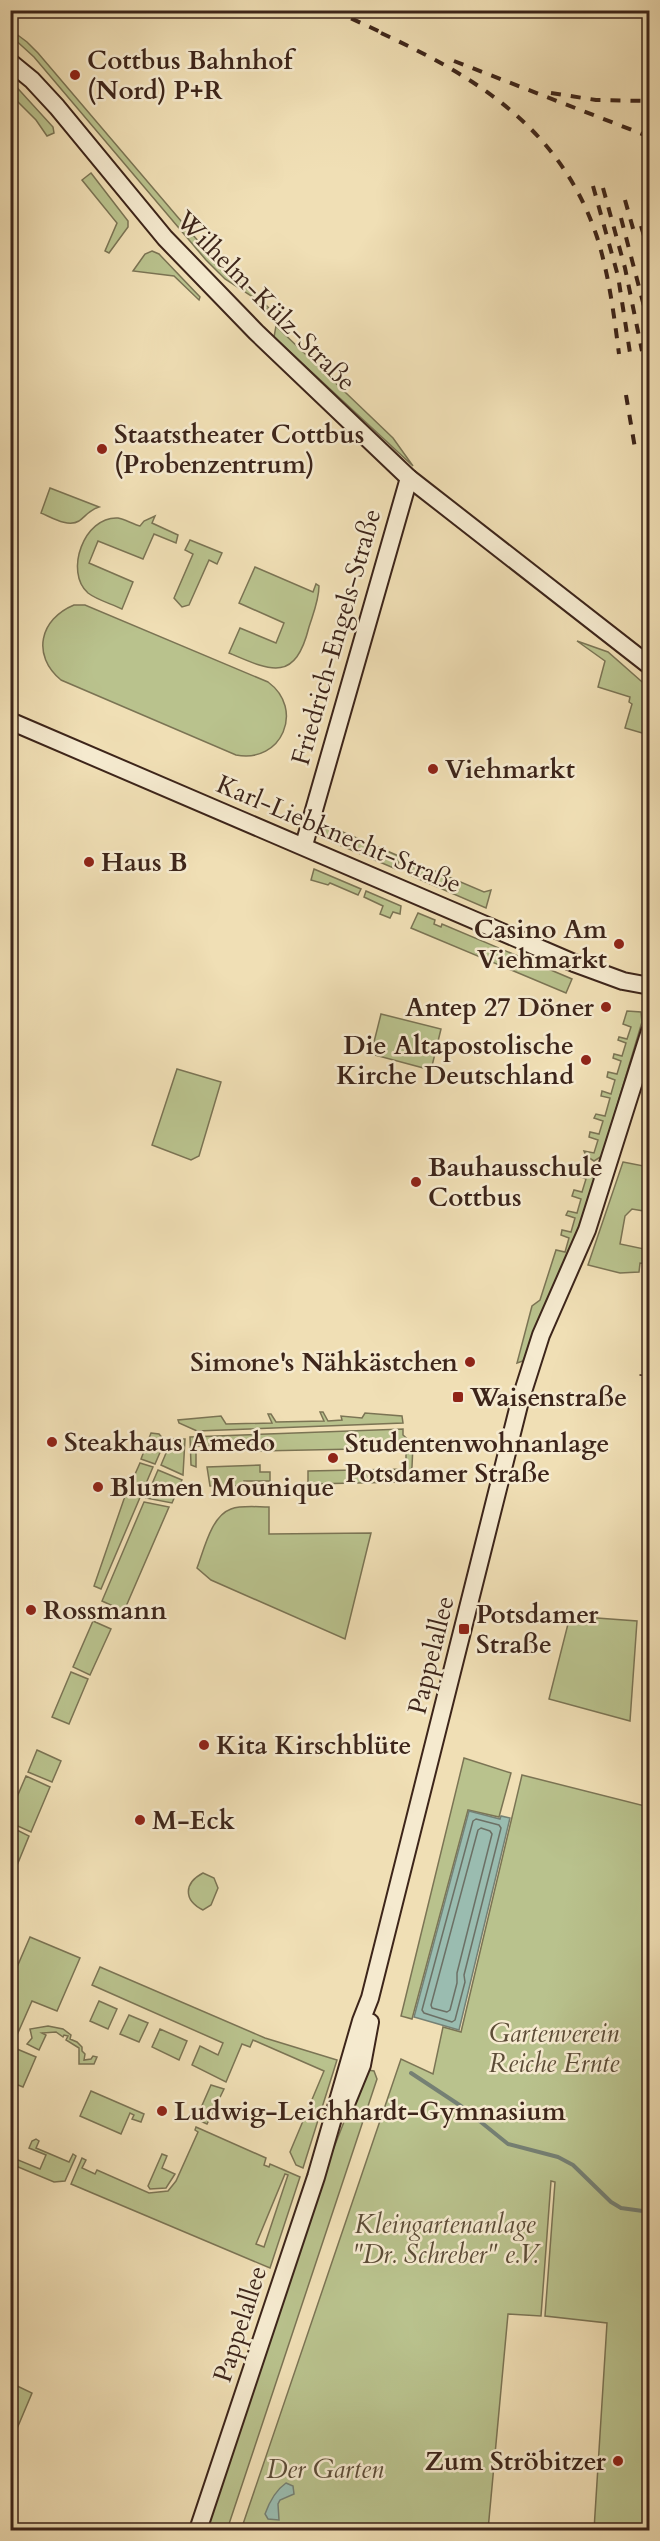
<svg xmlns="http://www.w3.org/2000/svg" width="660" height="2541" font-family="Cardo,serif">
<style>
.green{fill:#b9c28d;stroke:#7b7454;stroke-width:1.5;fill-rule:evenodd}
.water{fill:#9abcb0;stroke:#758074;stroke-width:1.5}
.lines{fill:none;stroke-linecap:round;stroke-linejoin:round}
.shore{stroke:#6c7065;stroke-width:1.5}
.stream{stroke:#758074;stroke-width:4}
.secondary-casing{stroke:#3d251a;stroke-width:20}
.secondary{stroke:#f5eacf;stroke-width:16}
.tram{stroke:#3d251a;stroke-width:1.5}
.rail{stroke:#3d251a;stroke-width:4;stroke-dasharray:10 10;stroke-linecap:butt}
.poi-dot{fill:#8f2418;stroke:#f5eacf;stroke-width:2}
.labels{text-anchor:middle;dominant-baseline:central;stroke-width:5;stroke-linejoin:round;paint-order:stroke}
.poi-label{font-size:26px;font-weight:bold;fill:#3d251a;stroke:#f5eacf;text-anchor:start}
.street-label{font-size:26px;fill:#3d251a;stroke:#f5eacf}
.park-label{font-size:26px;font-style:italic;fill:#5c4c37;stroke:#f5eacf}
</style>
<rect width="100%" height="100%" fill="#f0dfb5"/>
<filter id="stains"><feTurbulence type="fractalNoise" baseFrequency=".00333" numOctaves="4"/><feColorMatrix values="0 0 0 0 .2 0 0 0 0 .09 0 0 0 0 .02 0 0 0 .5 -.17"/></filter>
<radialGradient id="worn" r=".72"><stop offset=".6" stop-color="#630" stop-opacity="0"/><stop offset="1" stop-color="#630" stop-opacity=".3"/></radialGradient>
<!-- green -->
<g class="green">
<path d="M11,30L27,42L38,53L216,262C233,279 252,291 269,308L267,310L253,297L225,279L206,260L34,57L11,36Z"/>
<path d="M11,81L53,127L54,133L47,136L36,120L11,95Z"/>
<path d="M91,173L128,221V227L109,253L105,251L117,223L82,180Z"/>
<path d="M152,251L159,254L200,297L199,300L174,276L133,271L145,254Z"/>
<path d="M276,326L393,438L413,466L274,337Z"/>
<path d="M50,488L99,507C89,510 86,516 79,521C68,528 51,517 41,513Z"/>
<path d="M155,516L152,523L178,535L176,543L154,534L143,559L98,541L89,563L133,582L122,609C112,604 97,600 88,593C64,572 84,516 118,518C124,519 133,524 140,526L144,521Z"/>
<path d="M190,540L222,553L217,564L209,560L189,605L182,607L174,598L193,554L185,550Z"/>
<path d="M255,567L313,592L316,584L319,586C319,600 313,614 309,627C295,683 271,671 229,653L240,628L276,643L284,623L239,603Z"/>
<path d="M74,605H85L268,682C305,709 282,764 236,755L61,680C31,655 40,619 74,605Z"/>
<path d="M577,641L608,652L649,688V735L625,728L632,704L629,702L630,697L598,687L605,661Z"/>
<path d="M331,827L401,857L396,869L316,835V832Z"/>
<path d="M416,863L484,892L491,890L486,908L412,876V868Z"/>
<path d="M314,869L361,889L358,895L330,883L328,885L311,880Z"/>
<path d="M366,891L401,906L400,914L393,912L390,918L380,914L383,906L364,897Z"/>
<path d="M418,913L435,920L434,924L441,927L442,924L572,979L566,993L411,928Z"/>
<path d="M627,1011L641,1012L642,1022L602,1156L594,1161L586,1156L584,1151L594,1153L598,1140L589,1137L590,1132L599,1134L603,1121L594,1118L596,1114L605,1116L610,1098L601,1096L602,1091L611,1094L615,1080L607,1077L608,1072L617,1074L621,1061L613,1058L614,1054L622,1056L626,1043L618,1040L619,1037L627,1039L631,1027L623,1024Z"/>
<path d="M381,1014L441,1029L431,1070L371,1054Z"/>
<path d="M177,1069L221,1082L199,1156L191,1160L152,1145Z"/>
<path d="M623,1162L649,1167L650,1212L632,1209L625,1216L620,1244L649,1250L647,1264L640,1263L639,1272L620,1273L588,1265Z"/>
<path d="M585,1172L590,1174L594,1179L580,1227L523,1361L517,1363L532,1306L540,1300L556,1250L565,1252L569,1238L561,1235L562,1230L571,1232L575,1218L566,1215L568,1211L577,1213L581,1199L572,1196L574,1190L582,1192L586,1179L579,1176Z"/>
<path d="M320,1412H323L328,1421L342,1420L341,1416L362,1418L365,1413L402,1416L403,1423L197,1431L179,1423L178,1420L221,1416L226,1424L272,1423L268,1414H271L276,1422L324,1421Z"/>
<path d="M403,1429V1435L413,1444L412,1467L406,1482L308,1484V1471L406,1469V1448L259,1451V1444L196,1446V1467L191,1465L190,1437Z"/>
<path d="M151,1433L159,1434L165,1441L155,1464L141,1459Z"/>
<path d="M172,1439H185L183,1475L161,1465Z"/>
<path d="M140,1463L153,1467L101,1589L94,1586L124,1499Z"/>
<path d="M260,1465V1472H270V1481H244V1486H210L207,1467Z"/>
<path d="M158,1470L182,1480L172,1503L146,1498Z"/>
<path d="M144,1502L169,1507L124,1611L102,1601Z"/>
<path d="M269,1507V1534L371,1533L345,1639L211,1580L197,1568C204,1550 211,1516 231,1509C242,1505 257,1507 269,1507Z"/>
<path d="M570,1616L637,1621L630,1721L549,1699Z"/>
<path d="M93,1621L111,1629L90,1675L73,1667Z"/>
<path d="M71,1672L88,1679L69,1724L52,1717Z"/>
<path d="M37,1750L61,1761L52,1782L28,1772Z"/>
<path d="M464,1758L511,1773L499,1817L468,1810L412,2019L401,2016Z"/>
<path d="M522,1775L649,1807V2530H594L607,2323L545,2316L555,2182L551,2181L541,2316L508,2314L488,2530H241L401,2059L433,2074L443,2027L461,2032Z"/>
<path d="M26,1776L50,1787L31,1832L11,1823V1811Z"/>
<path d="M11,1827L29,1836L11,1880Z"/>
<path d="M203,1873L214,1878L218,1888L211,1905L203,1910C183,1900 184,1883 203,1873Z"/>
<path d="M30,1937L80,1958L57,2011L32,2001L17,2035L11,2032V1981Z"/>
<path d="M100,1967L265,2038L337,2060L303,2168L296,2165L290,2152L324,2071L253,2040L250,2047L242,2044L226,2082L192,2065L200,2046L218,2055L223,2043L92,1985Z"/>
<path d="M99,2001L117,2009L108,2029L90,2021Z"/>
<path d="M129,2015L148,2023L139,2042L120,2034Z"/>
<path d="M48,2026L63,2029L71,2035L70,2039L77,2042L82,2047V2051L85,2054L84,2060L91,2059L93,2056L97,2057L94,2064H79V2048L66,2040L68,2036L64,2035L63,2037L56,2032L42,2033L46,2035L39,2050L27,2044L32,2038L30,2029Z"/>
<path d="M160,2029L187,2041L179,2060L152,2047Z"/>
<path d="M17,2049L36,2057L23,2087L13,2083L11,2056Z"/>
<path d="M368,2070L374,2071L377,2079L227,2530H206L322,2178L351,2104Z"/>
<path d="M211,2085L224,2089L207,2124L196,2119Z"/>
<path d="M91,2091L144,2114L141,2122L132,2119L134,2115L130,2113L121,2134L80,2116Z"/>
<path d="M196,2127L266,2158L264,2165L269,2167L270,2164L300,2177L270,2268L71,2184L82,2158L86,2160L82,2168L95,2174L97,2170L149,2193L168,2191L176,2181L198,2132L195,2130ZM285,2174L288,2175L264,2247L256,2244Z"/>
<path d="M36,2139L39,2141L36,2148L69,2162L73,2154L76,2156L65,2181L54,2182L11,2164V2157L40,2169L46,2155L29,2148L32,2141Z"/>
<path d="M162,2154L167,2156L162,2168L175,2174L166,2188L150,2189L148,2186Z"/>
<path d="M11,2383L32,2393L16,2431L11,2428Z"/>
</g>
<!-- water -->
<g class="water">
<path d="M469,1811L500,1819L501,1816L510,1818L459,2030L414,2017Z"/>
<path d="M286,2483L293,2486L294,2494L280,2500L278,2504L279,2520L268,2519L265,2514C269,2503 276,2490 286,2483Z"/>
</g>
<g class="lines">
<!-- shore -->
<g class="shore">
<path d="M476,1819L499,1825L501,1828L464,1975L465,1982L455,2020L452,2022L424,2013L422,2010L473,1821Z"/>
<path d="M481,1828L490,1831L492,1834L457,1973V1983L450,2010L447,2012L432,2008L431,2005L478,1830Z"/>
</g>
<!-- stream -->
<path class="stream" d="M411,2073L461,2106L508,2144L558,2157L573,2165L611,2202L621,2208L650,2212"/>
<!-- secondary casing -->
<g class="secondary-casing">
<g id="secondary">
<path d="M10,62L32,80L57,107L165,238L256,332L409,478L650,666"/>
<path d="M10,721L574,963L623,981L650,986"/>
<path d="M304,845L409,478"/>
<path d="M346,2104L362,2065L370,2022"/>
<path d="M198,2530L316,2177L361,2021L370,1998L520,1401L541,1335L587,1230L650,1031"/>
</g>
</g>
<!-- secondary -->
<use href="#secondary" class="secondary"/>
<!-- tram -->
<path class="tram" d="M640,1375L650,1376"/>
<!-- rail -->
<g class="rail">
<path d="M333,10L387,35"/>
<path d="M381,33C478,78 561,129 597,237C609,275 614,315 619,354"/>
<path d="M454,61L650,137"/>
<path d="M551,93L596,100L650,101"/>
<path d="M593,186L618,276L630,353"/>
<path d="M603,188L625,268L642,351"/>
<path d="M625,200L634,232"/>
<path d="M621,218L645,310L650,336"/>
<path d="M641,226L650,255"/>
<path d="M626,395L636,454"/>
</g>
</g>
<!-- markers -->
<g class="poi-dot">
<circle cx="75" cy="75" r="6"/>
<circle cx="102" cy="449" r="6"/>
<circle cx="433" cy="769" r="6"/>
<circle cx="89" cy="862" r="6"/>
<circle cx="619" cy="944" r="6"/>
<circle cx="606" cy="1007" r="6"/>
<circle cx="586" cy="1060" r="6"/>
<circle cx="416" cy="1182" r="6"/>
<circle cx="470" cy="1362" r="6"/>
<rect x="452" y="1391" width="12" height="12" rx="3"/>
<circle cx="52" cy="1442" r="6"/>
<circle cx="333" cy="1458" r="6"/>
<circle cx="98" cy="1487" r="6"/>
<circle cx="31" cy="1610" r="6"/>
<rect x="458" y="1623" width="12" height="12" rx="3"/>
<circle cx="204" cy="1745" r="6"/>
<circle cx="140" cy="1820" r="6"/>
<circle cx="162" cy="2111" r="6"/>
<circle cx="618" cy="2461" r="6"/>
</g>
<g class="labels">
<!-- poi labels -->
<g class="poi-label">
<text x="87" y="60">Cottbus Bahnhof<tspan x="87" dy="30">(Nord) P+R</tspan></text>
<text x="114" y="434">Staatstheater Cottbus<tspan x="114" dy="30">(Probenzentrum)</tspan></text>
<text x="445" y="769">Viehmarkt</text>
<text x="101" y="862">Haus B</text>
<text x="607" y="929" text-anchor="end">Casino Am<tspan x="607" dy="30">Viehmarkt</tspan></text>
<text x="594" y="1007" text-anchor="end">Antep 27 Döner</text>
<text x="574" y="1045" text-anchor="end">Die Altapostolische<tspan x="574" dy="30">Kirche Deutschland</tspan></text>
<text x="428" y="1167">Bauhausschule<tspan x="428" dy="30">Cottbus</tspan></text>
<text x="458" y="1362" text-anchor="end">Simone's Nähkästchen</text>
<text x="470" y="1397">Waisenstraße</text>
<text x="64" y="1442">Steakhaus Amedo</text>
<text x="345" y="1443">Studentenwohnanlage<tspan x="345" dy="30">Potsdamer Straße</tspan></text>
<text x="110" y="1487">Blumen Mounique</text>
<text x="43" y="1610">Rossmann</text>
<text x="476" y="1614">Potsdamer<tspan x="476" dy="30">Straße</tspan></text>
<text x="216" y="1745">Kita Kirschblüte</text>
<text x="152" y="1820">M-Eck</text>
<text x="174" y="2111">Ludwig-Leichhardt-Gymnasium</text>
<text x="606" y="2461" text-anchor="end">Zum Ströbitzer</text>
</g>
<!-- street labels -->
<g class="street-label">
<text transform="translate(266 301) rotate(45)">Wilhelm-Külz-Straße</text>
<text transform="translate(336 637) rotate(-74)">Friedrich-Engels-Straße</text>
<text transform="translate(339 834) rotate(23)">Karl-Liebknecht-Straße</text>
<text transform="translate(431 1655) rotate(-76)">Pappelallee</text>
<text transform="translate(240 2324) rotate(-72)">Pappelallee</text>
</g>
<!-- park labels -->
<g class="park-label">
<text x="554" y="2033">Gartenverein<tspan x="554" dy="30">Reiche Ernte</tspan></text>
<text x="445" y="2224">Kleingartenanlage<tspan x="445" dy="30">"Dr. Schreber" e.V.</tspan></text>
<text x="325" y="2469">Der Garten</text>
</g>
</g>
<!-- margin -->
<rect width="660" height="2541" fill="none" stroke="#f0dfb5" stroke-width="36"/>
<rect x="12" y="12" width="636" height="2517" fill="none" stroke="#3d251a" stroke-width="3"/>
<rect x="18" y="18" width="624" height="2505" fill="none" stroke="#3d251a" stroke-width="1.5"/>
<rect width="100%" height="100%" filter="url(#stains)"/>
<rect width="100%" height="100%" fill="url(#worn)"/>
</svg>
